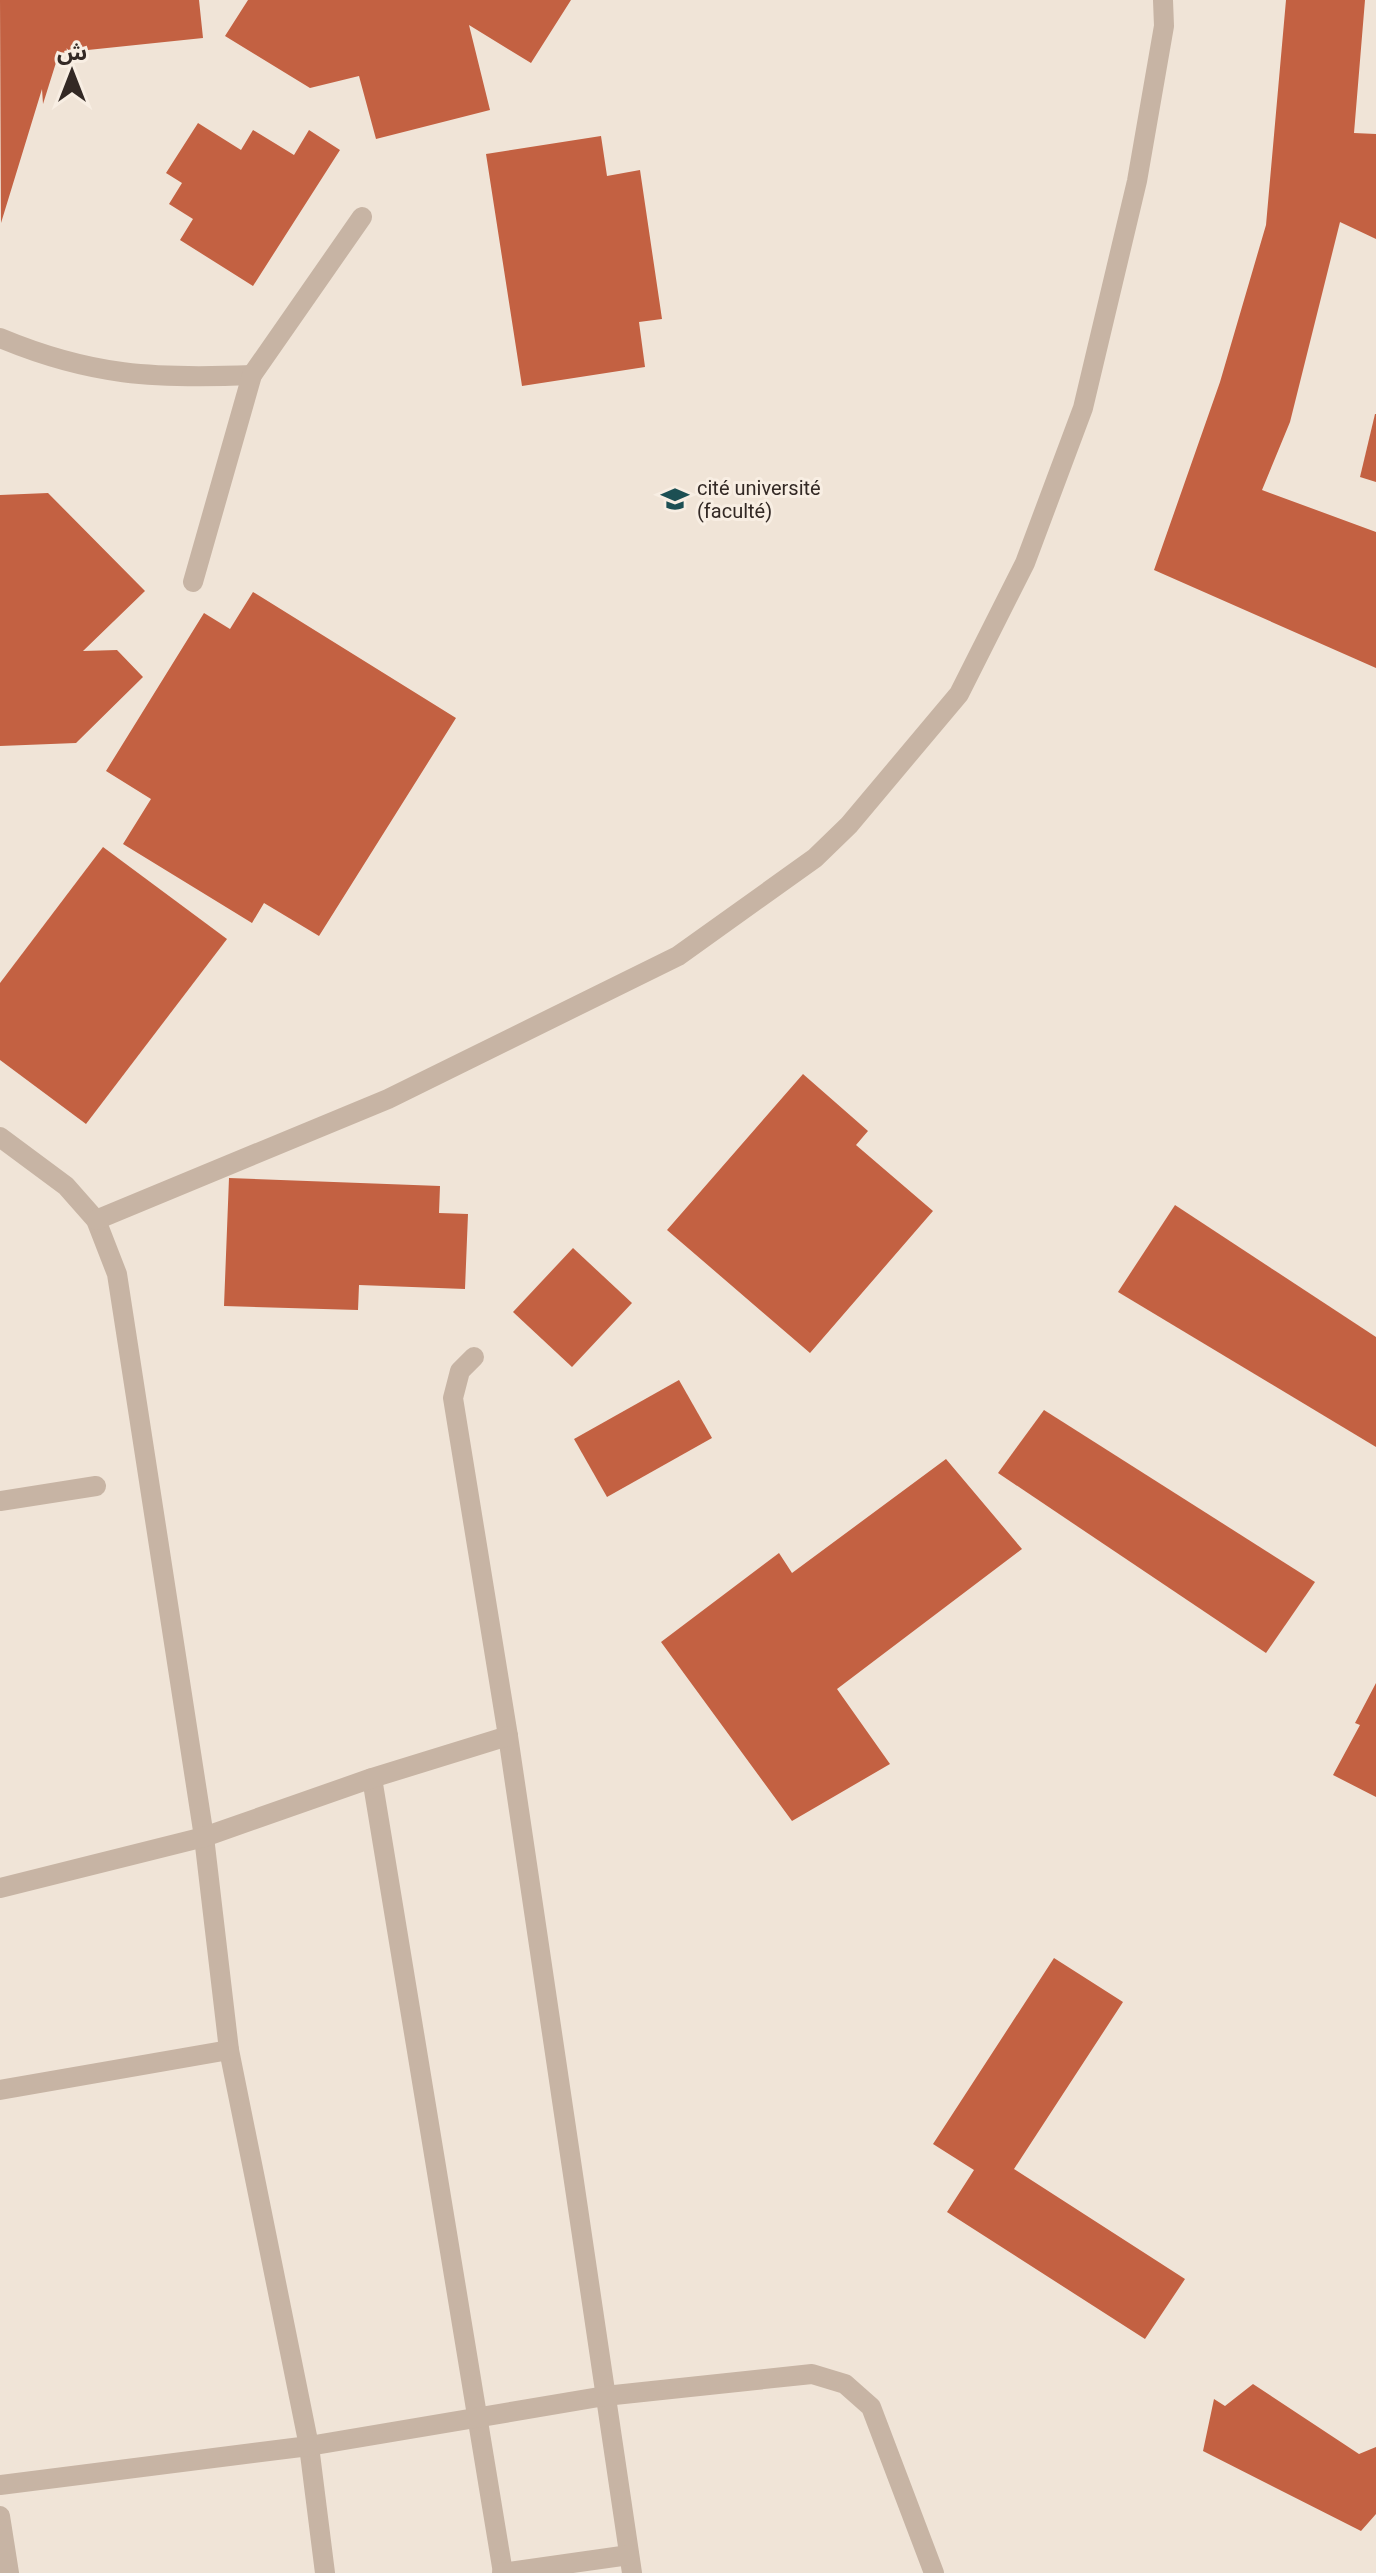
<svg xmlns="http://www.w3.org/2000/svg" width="1376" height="2573" font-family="Roboto,'Noto Sans Arabic',sans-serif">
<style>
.building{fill:#c36142}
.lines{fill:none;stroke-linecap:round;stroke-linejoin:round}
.lane{stroke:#c7b4a4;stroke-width:20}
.street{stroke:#c7b4a4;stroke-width:20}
.labels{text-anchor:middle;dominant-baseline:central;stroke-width:6;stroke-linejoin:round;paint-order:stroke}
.poi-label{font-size:20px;fill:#332925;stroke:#f8eee3;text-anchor:start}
</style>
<rect width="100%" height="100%" fill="#f0e4d7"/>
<!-- building -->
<g class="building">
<path d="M0,0H199L203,38L59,53L43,104L42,89L1,223Z"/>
<path d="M248,0H571L531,63L469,25L490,110L376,139L359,76L310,88L225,36Z"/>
<path d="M1286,0H1365L1354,133L1376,134V239L1340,222L1290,422L1262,490L1376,532V668L1154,570L1220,382L1266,225Z"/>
<path d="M198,123L241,150L253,130L294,155L309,130L340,150L253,286L180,240L193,219L169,204L182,183L166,173Z"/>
<path d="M601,136L607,176L640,170L662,319L639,322L645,367L522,386L486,154Z"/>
<path d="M1375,414H1376V482L1360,477Z"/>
<path d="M48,493L145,591L83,651L117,650L143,677L76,743L0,746V495Z"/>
<path d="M253,592L456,718L319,936L264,903L252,923L123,844L151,799L106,771L204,613L230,629Z"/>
<path d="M103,847L227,939L86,1124L0,1060V983Z"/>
<path d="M803,1074L868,1131L856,1145L933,1211L810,1353L667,1230Z"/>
<path d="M229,1178L440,1186L439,1213L468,1214L465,1289L359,1285L358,1310L224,1306Z"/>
<path d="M1175,1205L1376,1337V1447L1118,1292Z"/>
<path d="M573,1248L632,1303L572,1367L513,1312Z"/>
<path d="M679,1380L712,1438L607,1497L574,1439Z"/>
<path d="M1044,1410L1315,1582L1266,1653L998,1473Z"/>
<path d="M946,1459L1022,1549L837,1689L890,1764L792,1821L661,1642L779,1553L792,1573Z"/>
<path d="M1376,1683V1797L1333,1775L1360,1725L1355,1723Z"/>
<path d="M1054,1958L1123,2002L1014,2169L1185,2279L1145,2339L947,2212L974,2170L933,2144Z"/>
<path d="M1253,2384L1359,2454L1376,2447V2514L1361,2531L1203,2451L1214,2399L1225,2406Z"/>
</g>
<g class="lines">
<!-- lane -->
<g class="lane">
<path d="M0,338C91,376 154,379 252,375"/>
<path d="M193,582L252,375L362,217"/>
</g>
<!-- street -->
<g class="street">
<path d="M0,1137L66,1186L96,1220L117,1274L204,1837L229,2050L309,2446L325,2573"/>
<path d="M96,1220L388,1099L678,956L815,858L849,825L959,694L1025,563L1083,408L1137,181L1164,26L1163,0"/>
<path d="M474,1357L460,1371L453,1398L508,1736L632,2573"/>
<path d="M0,1501L96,1486"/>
<path d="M372,1778L503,2573"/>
<path d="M0,1888L204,1837L372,1778L508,1736"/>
<path d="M0,2090L229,2050"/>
<path d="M0,2485L309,2446L605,2396L812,2374L845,2384L871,2407L934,2573"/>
<path d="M0,2516L9,2573"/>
<path d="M502,2573L629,2555"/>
</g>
</g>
<!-- icons -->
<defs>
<g id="university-bare" transform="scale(2.16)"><path d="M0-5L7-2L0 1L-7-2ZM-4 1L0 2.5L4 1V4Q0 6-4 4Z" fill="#1c4f53" stroke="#f8eee3" stroke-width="2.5" paint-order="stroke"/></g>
</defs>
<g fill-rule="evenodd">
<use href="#university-bare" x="675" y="499"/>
</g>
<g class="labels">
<!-- poi labels -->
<g class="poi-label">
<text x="697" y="488">cité université<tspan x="697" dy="23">(faculté)</tspan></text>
</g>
</g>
<!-- north arrow -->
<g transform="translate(72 72)" stroke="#f8eee3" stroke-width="6" paint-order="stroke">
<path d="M0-6L14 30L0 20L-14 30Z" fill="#332925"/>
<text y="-12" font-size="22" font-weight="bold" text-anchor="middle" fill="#332925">ش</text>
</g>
</svg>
